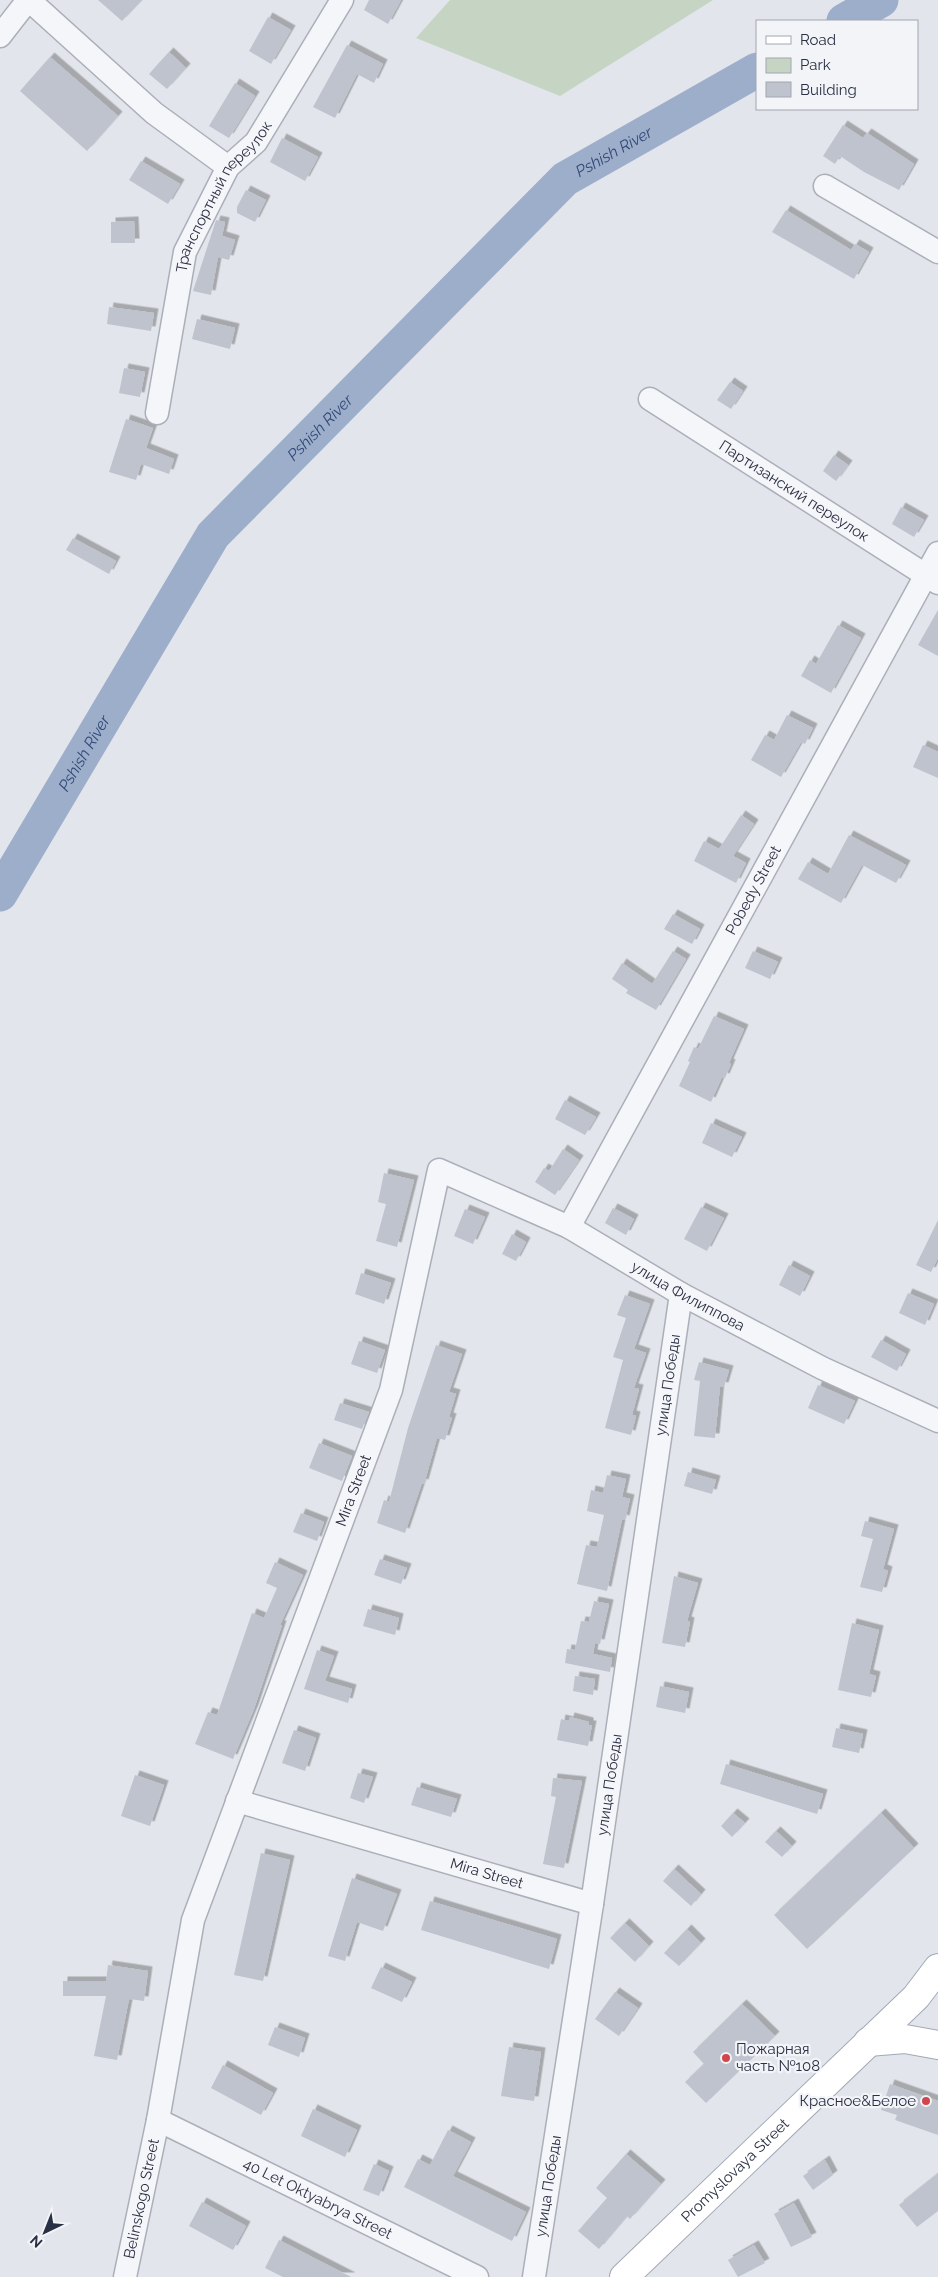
<svg xmlns="http://www.w3.org/2000/svg" width="938" height="2277" font-family="Raleway,sans-serif">
<style>
.green{fill:#c6d5c3}
.lines{fill:none;stroke-linecap:round;stroke-linejoin:round}
.river{stroke:#9daecb;stroke-width:35}
.building{fill:#bfc3ce;filter:url(#shadow)}
.minor-casing{stroke:#abafb9;stroke-width:25}
.major-casing{stroke:#a1a8b7;stroke-width:30}
.minor{stroke:#f5f6f9;stroke-width:22}
.major{stroke:#fff;stroke-width:28}
.poi-dot{fill:#d1464c;stroke:#f2f4f8;stroke-width:2}
.labels{text-anchor:middle;dominant-baseline:central;stroke-width:4.5;stroke-linejoin:round;paint-order:stroke}
.street-label{font-size:15px;fill:#2a3043;stroke:#f2f4f8}
.poi-label{font-size:15px;fill:#2a3043;stroke:#f2f4f8;text-anchor:start}
.water-label{font-size:16px;font-style:italic;fill:#334a78;stroke:#f2f4f8}
</style>
<defs>
<filter id="shadow"><feDropShadow dx="4.5" dy="-4.5" stdDeviation="0" flood-color="#0004"/></filter>
</defs>
<rect width="100%" height="100%" fill="#e2e5eb"/>
<!-- green -->
<path class="green" d="M450,0H713L560,96L416,38Z"/>
<g class="lines">
<!-- river -->
<g class="river">
<path d="M844,21L881,0"/>
<path id="s1" d="M0,894L213,535L565,179L757,70"/>
</g>
</g>
<!-- building -->
<g class="building">
<path d="M98,0H142L122,21Z"/>
<path d="M369,0H401L388,24L364,10Z"/>
<path d="M268,17L291,30L271,64L249,51Z"/>
<path d="M347,45L383,64L374,83L357,74L335,118L313,107Z"/>
<path d="M169,52L186,68L167,89L149,74Z"/>
<path d="M50,57L118,116L87,151L20,91Z"/>
<path d="M235,83L255,96L229,138L209,126Z"/>
<path d="M843,125L863,138L867,133L914,164L899,190L864,172L840,156L835,164L823,156Z"/>
<path d="M282,138L318,157L305,181L270,162Z"/>
<path d="M141,161L180,184L168,204L129,180Z"/>
<path d="M246,190L266,200L255,222L237,213V207Z"/>
<path d="M786,210L851,250L855,244L869,252L854,279L772,232Z"/>
<path d="M216,220L225,222L222,236L235,240L229,260L218,257L211,295L193,291Z"/>
<path d="M134,221L135,243H111V222Z"/>
<path d="M109,307L154,313L151,331L107,324Z"/>
<path d="M197,319L235,328L230,349L192,339Z"/>
<path d="M124,368L145,372L140,397L119,393Z"/>
<path d="M730,382L743,391L731,409L717,400Z"/>
<path d="M126,419L153,428L146,448L174,459L169,474L141,464L136,480L109,472Z"/>
<path d="M834,455L848,465L836,481L823,471Z"/>
<path d="M901,507L924,520L914,537L892,524Z"/>
<path d="M73,538L116,561L109,574L66,550Z"/>
<path d="M938,610V656L918,645Z"/>
<path d="M838,625L861,638L831,693L801,676L810,660L816,664Z"/>
<path d="M787,715L813,728L805,744L801,742L781,777L751,760L765,735L774,740Z"/>
<path d="M923,745L938,752V778L913,767Z"/>
<path d="M741,815L754,824L733,856L746,863L736,883L694,861L704,841L719,849Z"/>
<path d="M849,835L906,865L896,883L862,865L841,903L798,879L808,862L828,874Z"/>
<path d="M673,914L700,929L692,944L664,929Z"/>
<path d="M673,951L686,959L656,1010L626,993L628,990L612,979L622,963L652,984Z"/>
<path d="M753,951L778,962L770,979L745,968Z"/>
<path d="M714,1016L744,1029L729,1063L731,1064L725,1078L722,1077L711,1102L679,1086L690,1062L688,1061L694,1047L698,1049Z"/>
<path d="M565,1100L596,1117L585,1135L555,1119Z"/>
<path d="M711,1123L742,1137L732,1157L702,1143Z"/>
<path d="M563,1149L579,1160L555,1195L535,1182L544,1168L549,1171Z"/>
<path d="M384,1173L414,1180L397,1247L376,1241L386,1204L378,1202Z"/>
<path d="M701,1207L724,1218L707,1251L684,1239Z"/>
<path d="M613,1208L634,1219L626,1235L605,1223Z"/>
<path d="M465,1209L485,1217L473,1244L454,1236Z"/>
<path d="M938,1220V1258L931,1272L916,1265Z"/>
<path d="M512,1234L526,1242L516,1261L502,1254Z"/>
<path d="M789,1265L810,1276L800,1296L779,1285Z"/>
<path d="M361,1273L391,1283L384,1304L355,1294Z"/>
<path d="M908,1293L934,1304L925,1325L899,1313Z"/>
<path d="M625,1295L650,1304L634,1349L646,1353L634,1388L639,1389L632,1415L636,1416L631,1435L605,1428L623,1360L613,1357L626,1318L617,1315Z"/>
<path d="M881,1340L906,1354L897,1371L871,1357Z"/>
<path d="M359,1341L385,1350L377,1373L351,1364Z"/>
<path d="M436,1345L462,1354L449,1392L456,1394L449,1417L452,1418L445,1440L437,1438L424,1484L422,1483L405,1533L377,1523L384,1500L389,1502L408,1428Z"/>
<path d="M699,1362L729,1370L724,1387L720,1386L715,1438L694,1436L700,1381L694,1380Z"/>
<path d="M818,1385L855,1401L844,1424L808,1408Z"/>
<path d="M340,1403L369,1412L362,1429L334,1420Z"/>
<path d="M319,1443L352,1456L342,1481L309,1468Z"/>
<path d="M688,1472L716,1480L712,1494L684,1486Z"/>
<path d="M607,1475L626,1479L622,1497L630,1499L625,1520L622,1519L607,1591L577,1584L586,1545L597,1547L604,1515L587,1511L591,1490L603,1493Z"/>
<path d="M301,1513L324,1522L317,1541L293,1532Z"/>
<path d="M865,1521L894,1529L883,1569L888,1571L882,1592L860,1587L873,1539L861,1536Z"/>
<path d="M380,1559L407,1568L401,1584L374,1575Z"/>
<path d="M275,1562L303,1575L280,1625H282L254,1709L233,1759L195,1744L208,1712L217,1715L252,1613L264,1618L277,1588L266,1583Z"/>
<path d="M674,1576L698,1583L687,1621L690,1622L685,1647L662,1643Z"/>
<path d="M594,1601L609,1604L600,1644L595,1643L593,1654L612,1658L610,1672L565,1663L567,1649L575,1650L581,1621L589,1622Z"/>
<path d="M368,1609L399,1618L395,1635L363,1626Z"/>
<path d="M852,1623L879,1630L869,1674L876,1676L871,1697L838,1690Z"/>
<path d="M317,1650L334,1656L325,1681L352,1689L348,1703L304,1689Z"/>
<path d="M575,1676L595,1679L593,1695L573,1691Z"/>
<path d="M660,1686L689,1692L685,1713L656,1707Z"/>
<path d="M570,1717L589,1722V1725H592L588,1746L557,1740L561,1719L569,1721Z"/>
<path d="M836,1728L863,1734L859,1753L832,1747Z"/>
<path d="M294,1730L316,1738L305,1771L282,1763Z"/>
<path d="M726,1764L823,1794L817,1814L720,1784Z"/>
<path d="M358,1773L373,1777L364,1803L350,1798Z"/>
<path d="M135,1775L164,1785L150,1826L121,1816Z"/>
<path d="M553,1778L582,1781L564,1868L543,1864L556,1797L551,1796Z"/>
<path d="M417,1787L457,1799L451,1817L411,1805Z"/>
<path d="M733,1813L745,1823L732,1837L721,1826Z"/>
<path d="M881,1813L914,1848L807,1949L774,1915Z"/>
<path d="M776,1831L792,1846L782,1857L765,1842Z"/>
<path d="M261,1853L290,1860L263,1981L234,1975Z"/>
<path d="M674,1869L701,1894L691,1906L663,1881Z"/>
<path d="M352,1878L397,1894L383,1931L357,1922L345,1961L328,1956Z"/>
<path d="M430,1901L557,1939L549,1969L421,1930Z"/>
<path d="M625,1923L649,1946L635,1962L610,1938Z"/>
<path d="M687,1929L701,1943L679,1966L664,1953Z"/>
<path d="M108,1965L148,1971L144,2001L129,1999L117,2060L94,2056L106,1996H63V1981H106Z"/>
<path d="M381,1967L412,1982L402,2002L371,1988Z"/>
<path d="M615,1992L638,2008L619,2036L595,2019Z"/>
<path d="M742,2004L775,2036L706,2103L685,2082L704,2064L693,2052Z"/>
<path d="M275,2027L305,2038L299,2057L268,2045Z"/>
<path d="M509,2047L541,2052L534,2101L501,2096Z"/>
<path d="M223,2065L273,2093L261,2115L211,2088Z"/>
<path d="M890,2084L938,2101V2135L895,2120L897,2115L881,2110Z"/>
<path d="M313,2109L357,2130L345,2157L301,2136Z"/>
<path d="M448,2130L471,2142L453,2176L526,2212L512,2241L404,2187L418,2159L430,2165Z"/>
<path d="M626,2154L661,2184L630,2219L627,2216L599,2249L578,2231L607,2198L596,2188Z"/>
<path d="M825,2160L833,2175L813,2190L803,2176Z"/>
<path d="M374,2164L389,2171L379,2196L363,2190Z"/>
<path d="M938,2174V2211L917,2227L899,2205Z"/>
<path d="M202,2202L246,2226L233,2250L189,2226Z"/>
<path d="M794,2203L812,2237L791,2247L774,2214Z"/>
<path d="M279,2240L351,2277H283L265,2268Z"/>
<path d="M754,2245L765,2263L738,2277L728,2260Z"/>
</g>
<g class="lines">
<!-- minor casing -->
<g class="minor-casing">
<g id="minor">
<path d="M29,0L154,113L228,167"/>
<path d="M0,36L28,0"/>
<path d="M825,186L938,252"/>
<path id="s2" d="M650,399L938,583"/>
<path id="s3" d="M157,413L185,252L228,167L256,142L342,0"/>
<path id="s4" d="M569,1227L938,553"/>
<path id="s5" d="M237,1801L592,1904"/>
<path id="s6" d="M158,2120L477,2277"/>
<path id="s7" d="M125,2277L158,2120L193,1920L391,1390L439,1170L569,1227L681,1294L822,1368L938,1421"/>
<path id="s8" d="M534,2277L592,1904L681,1294"/>
</g>
</g>
<!-- major casing -->
<g class="major-casing">
<g id="major">
<path d="M868,2042L905,2039L938,2045"/>
<path id="s9" d="M624,2277L916,1997L938,1968"/>
</g>
</g>
<!-- minor -->
<use href="#minor" class="minor"/>
<!-- major -->
<use href="#major" class="major"/>
</g>
<!-- markers -->
<g class="poi-dot">
<circle cx="726" cy="2058" r="5"/>
<circle cx="926" cy="2101" r="5"/>
</g>
<g class="labels">
<!-- street labels -->
<g class="street-label">
<text stroke="none"><textPath href="#s3" startOffset="231">Транспортный переулок</textPath></text>
<text stroke="none"><textPath href="#s2" startOffset="171">Партизанский переулок</textPath></text>
<text stroke="none"><textPath href="#s4" startOffset="384">Pobedy Street</textPath></text>
<text stroke="none"><textPath href="#s7" startOffset="1434">улица Филиппова</textPath></text>
<text stroke="none"><textPath href="#s8" startOffset="902">улица Победы</textPath></text>
<text stroke="none"><textPath href="#s7" startOffset="822">Mira Street</textPath></text>
<text stroke="none"><textPath href="#s8" startOffset="498">улица Победы</textPath></text>
<text stroke="none"><textPath href="#s5" startOffset="260">Mira Street</textPath></text>
<text stroke="none"><textPath href="#s9" startOffset="154">Promyslovaya Street</textPath></text>
<text stroke="none"><textPath href="#s8" startOffset="92">улица Победы</textPath></text>
<text stroke="none"><textPath href="#s7" startOffset="80">Belinskogo Street</textPath></text>
<text stroke="none"><textPath href="#s6" startOffset="178">40 Let Oktyabrya Street</textPath></text>
</g>
<!-- poi labels -->
<g class="poi-label">
<text x="736" y="2049">Пожарная<tspan x="736" dy="17">часть №108</tspan></text>
<text x="916" y="2101" text-anchor="end">Красное&amp;Белое</text>
</g>
<!-- water labels -->
<g class="water-label">
<text stroke="none"><textPath href="#s1" startOffset="974">Pshish River</textPath></text>
<text stroke="none"><textPath href="#s1" startOffset="569">Pshish River</textPath></text>
<text stroke="none"><textPath href="#s1" startOffset="164">Pshish River</textPath></text>
</g>
</g>
<!-- legend -->
<rect x="756" y="20" width="162" height="90" fill="#f2f4f8" stroke="#a2a6b0"/>
<rect x="766" y="36" width="25" height="8" fill="#ffffff" stroke="#a2a6b0"/>
<text x="800" y="45" font-size="15" fill="#2a3043">Road</text>
<rect x="766" y="58" width="25" height="15" fill="#c6d5c3" stroke="#a2a6b0"/>
<text x="800" y="70" font-size="15" fill="#2a3043">Park</text>
<rect x="766" y="82" width="25" height="15" fill="#bfc3ce" stroke="#a2a6b0"/>
<text x="800" y="95" font-size="15" fill="#2a3043">Building</text>
<!-- north arrow -->
<g transform="translate(45 2232) rotate(223)" stroke="#f2f4f8" stroke-width="4" paint-order="stroke">
<path d="M0-4L9 19L0 12L-9 19Z" fill="#2a3043"/>
<text y="-8" font-size="14" font-weight="bold" text-anchor="middle" fill="#2a3043">N</text>
</g>
</svg>
